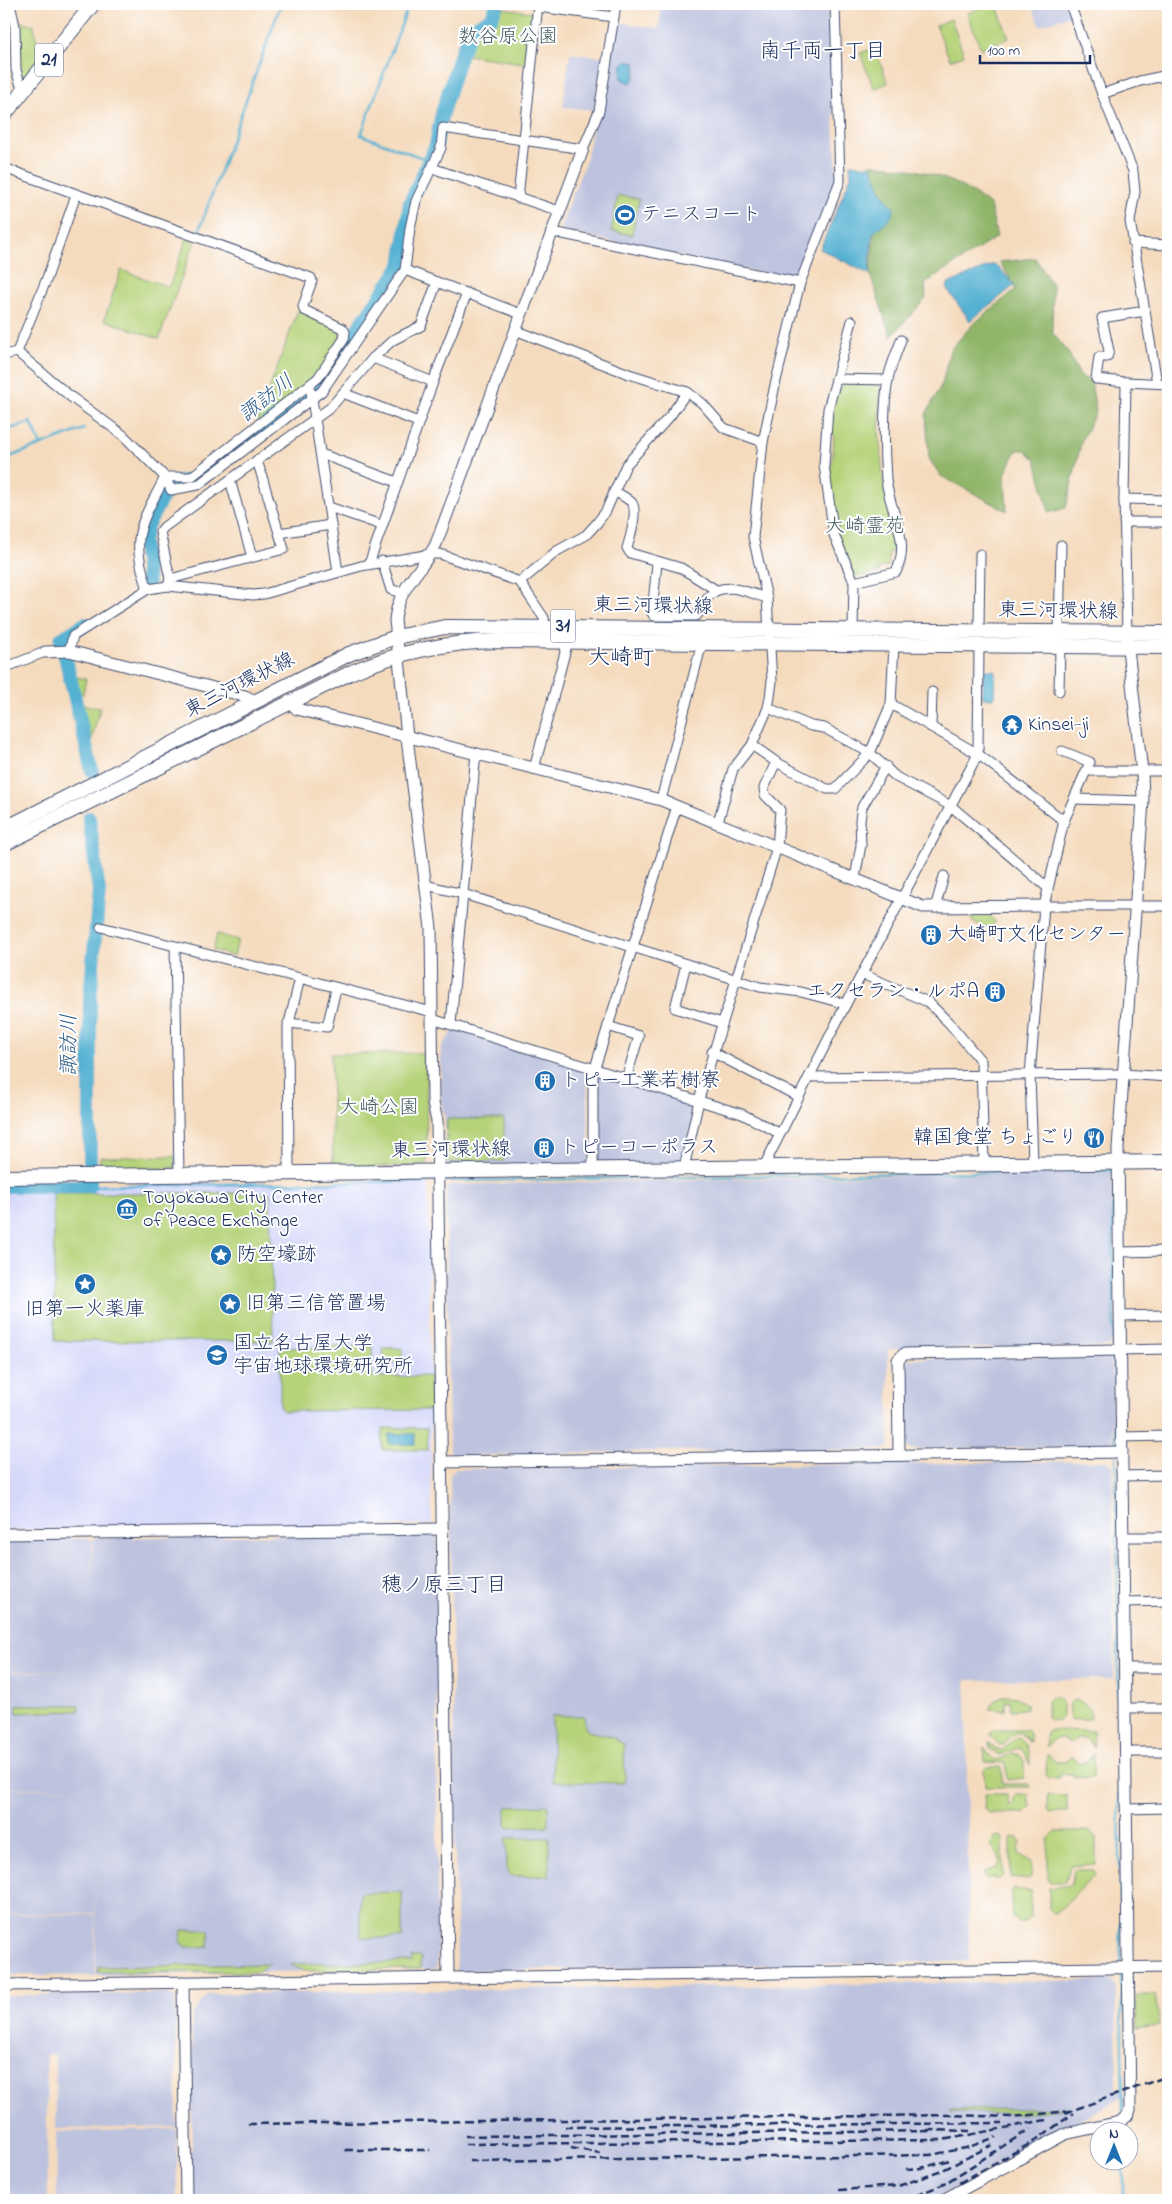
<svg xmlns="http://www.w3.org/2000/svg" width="1172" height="2204" font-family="'Indie Flower','Klee One',sans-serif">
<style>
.built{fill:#d5d8f9}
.industrial{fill:#bdc3de}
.green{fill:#b5d379;stroke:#68816c}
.forest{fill:#90b569;stroke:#567264}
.water{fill:#54b1d2;stroke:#387098}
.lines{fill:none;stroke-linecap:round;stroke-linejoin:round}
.stream{stroke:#54b1d2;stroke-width:2.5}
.river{stroke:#54b1d2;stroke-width:14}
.minor-casing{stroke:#3c496c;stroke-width:11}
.tertiary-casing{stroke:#3c496c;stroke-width:13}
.primary-casing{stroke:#3c496c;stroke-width:16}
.minor{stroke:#fff;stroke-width:9}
.tertiary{stroke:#fff;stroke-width:11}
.primary{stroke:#fff;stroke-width:14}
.rail{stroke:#1b2f5e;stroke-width:2.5;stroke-dasharray:8 4;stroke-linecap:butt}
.labels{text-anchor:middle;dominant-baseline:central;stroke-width:4;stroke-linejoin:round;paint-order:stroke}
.shield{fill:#fff;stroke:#5f6d8e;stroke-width:1}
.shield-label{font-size:19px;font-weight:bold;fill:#1b2f5e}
.park-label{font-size:20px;fill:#496066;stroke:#fff}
.poi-label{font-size:20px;fill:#1b2f5e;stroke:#fff;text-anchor:start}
.street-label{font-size:20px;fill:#1b2f5e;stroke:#fff}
.neighbourhood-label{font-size:21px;fill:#1b2f5e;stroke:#fff}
.water-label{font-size:21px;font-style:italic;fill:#2f5c87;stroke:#fff}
.quarter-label{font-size:22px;fill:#1b2f5e;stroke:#fff}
</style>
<rect width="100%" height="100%" fill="#fff"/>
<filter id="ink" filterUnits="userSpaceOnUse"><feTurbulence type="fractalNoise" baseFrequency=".02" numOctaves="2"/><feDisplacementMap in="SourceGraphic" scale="10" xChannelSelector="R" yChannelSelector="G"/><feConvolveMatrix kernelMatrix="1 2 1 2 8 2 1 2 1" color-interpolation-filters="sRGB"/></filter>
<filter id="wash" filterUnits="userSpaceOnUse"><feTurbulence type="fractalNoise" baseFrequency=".0096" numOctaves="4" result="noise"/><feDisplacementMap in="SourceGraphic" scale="20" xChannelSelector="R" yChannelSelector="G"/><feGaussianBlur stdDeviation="1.12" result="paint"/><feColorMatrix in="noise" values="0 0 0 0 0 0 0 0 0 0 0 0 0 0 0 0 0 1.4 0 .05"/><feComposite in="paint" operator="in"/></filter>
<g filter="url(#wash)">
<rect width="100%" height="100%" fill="#f5dbbe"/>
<!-- built -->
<path class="built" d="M428,1180L432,1525L4,1530V1185Z"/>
<!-- industrial -->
<g class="industrial">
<path d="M661,4H828L837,175L836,183L799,281L563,231L560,228L586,160L615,24L618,22L659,29Z"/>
<path d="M1031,4H1066L1071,15L1040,26Z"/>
<path d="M570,53L603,57L594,110L563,107Z"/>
<path d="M456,1028L587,1069L589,1162L587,1165L445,1166V1120L441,1102V1050L444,1043Z"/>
<path d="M596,1072L694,1103L696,1106L682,1164H598Z"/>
<path d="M1109,1171L1112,1174L1114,1341L1108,1347L888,1349L889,1446L885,1449L657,1451L455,1456L449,1451L446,1189L451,1185Z"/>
<path d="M1108,1356L1112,1359L1113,1444L1108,1447L909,1449L905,1445L904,1363L908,1359Z"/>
<path d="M1108,1461L1112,1464L1114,1679L966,1680L969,1961L457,1971L450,1475L456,1469Z"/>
<path d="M433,1533L437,1536V1967L435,1969L96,1975L95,1865V1913L4,1914V1789L95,1788H4V1672L94,1671H4V1538L92,1539L93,1582V1538Z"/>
<path d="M95,1914V1976L10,1975L4,1970V1915Z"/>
<path d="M1111,1980L1116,1985L1117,2089L1124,2087V2096L934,2200H192V2015L208,1994Z"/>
<path d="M167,1993L175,1998L177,2127L56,2129L55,2055L46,2054L48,2200H4V2054H21L4,2053V1996Z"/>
<path d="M176,2129L177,2200H57L56,2132Z"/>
</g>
<!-- green -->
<g class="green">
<path d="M992,4H996L1009,38L981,49L967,13Z"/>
<path d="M502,8L530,12L533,14L528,61L523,63L467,55L465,52L475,34L493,20L498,9Z"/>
<path d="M951,19L964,55L950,60L936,25Z"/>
<path d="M17,21L34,25L40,61L26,77H22L19,69Z"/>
<path d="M875,48L888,83L874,89L860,53Z"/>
<path d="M618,195L639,199L632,235L611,231Z"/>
<path d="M187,238L195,241L159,339L104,320L121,270L169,287Z"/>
<path d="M298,310L341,331C343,361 279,407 256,425Z"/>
<path d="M845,383L877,384L881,388L879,431L883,480L899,551L889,552L888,566L879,568V572L856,577L838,538L828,470L832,465L834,435L831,432C830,414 832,397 845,383Z"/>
<path d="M62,673L86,679L83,694L77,692L76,703L100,708L92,739L81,738Z"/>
<path d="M971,912H986L995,921L992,929L972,922Z"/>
<path d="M217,934L238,940L234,956L213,950Z"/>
<path d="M426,1053L427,1162L423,1166L333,1167L331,1054Z"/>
<path d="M447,1119H504V1161L446,1162Z"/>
<path d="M175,1156V1168H100V1157Z"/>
<path d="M53,1193H270L273,1341H55Z"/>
<path d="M372,1346L373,1377L430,1376L431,1410L283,1411L280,1408V1348Z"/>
<path d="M383,1348H402L403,1362L384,1363Z"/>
<path d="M382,1428H427L428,1450H382Z"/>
<path d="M1005,1696L1017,1697L1026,1704V1709L1011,1710L1010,1701H1005V1710L989,1709L994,1701Z"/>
<path d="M1052,1697L1059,1698L1062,1702V1717L1059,1721L1050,1720L1047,1717V1701Z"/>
<path d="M1073,1700C1083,1700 1092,1709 1091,1719L1070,1720L1068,1705Z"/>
<path d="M17,1705H79V1711L17,1713Z"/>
<path d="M552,1716H584L585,1727L588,1731L610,1736L624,1744L625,1783L553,1782Z"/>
<path d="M993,1730H1027L1030,1733V1742C1020,1731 1015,1728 1004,1744L999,1745L990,1735Z"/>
<path d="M1050,1730L1093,1731L1094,1747L1086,1738H1077L1071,1743L1060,1738L1053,1740L1047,1748L1046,1733Z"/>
<path d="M1016,1737C1027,1738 1030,1755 1030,1765C1019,1739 1019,1750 999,1755L990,1750L989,1742L995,1749L1002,1750Z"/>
<path d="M984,1747C992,1762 996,1763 1012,1753L1020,1755L1024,1761V1778L1007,1780L1006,1763L985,1762Z"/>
<path d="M1094,1753L1093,1777L1073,1778V1774H1060V1778H1049L1046,1775L1047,1754L1056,1762H1065L1071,1757L1082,1763L1090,1759Z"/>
<path d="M987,1767H1002V1784H1028L1030,1787H985L984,1770Z"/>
<path d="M985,1794H1007L1009,1805H1014V1797L1016,1794H1028L1030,1807L1024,1813H988L984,1808Z"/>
<path d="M1048,1795L1067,1796V1812H1049L1047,1808Z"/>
<path d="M548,1805V1826L509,1827L506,1824V1808L509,1806Z"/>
<path d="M1056,1831H1088L1096,1836V1864L1070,1866L1066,1882H1051L1048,1878V1839Z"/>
<path d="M995,1837L1000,1836L1003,1839V1876L999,1879H986L984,1872L997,1868C1004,1857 996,1853 991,1845Z"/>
<path d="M1013,1837L1018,1838L1021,1841L1018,1849L1020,1856L1032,1861L1031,1877L1029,1879L1011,1877V1840Z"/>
<path d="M506,1838H549V1876H512L507,1873Z"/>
<path d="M1074,1870H1094L1096,1874L1054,1915L1049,1908V1888L1071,1885Z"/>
<path d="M1014,1889L1031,1891V1916L1024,1923H1018L1012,1916L1011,1893Z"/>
<path d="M402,1892V1938H361L360,1893Z"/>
<path d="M209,1930V1947H187L181,1942L182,1930Z"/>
<path d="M412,1957H421L420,1969L304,1971L290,1964L412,1962Z"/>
<path d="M270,1964L256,1972H98V1967Z"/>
<path d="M1136,1995H1155L1160,2025L1137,2029Z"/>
<path d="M1067,2108L1022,2114L950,2112V2110Z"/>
</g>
<!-- forest -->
<g class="forest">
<path d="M870,164C920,169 949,174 990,205L997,237L925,283L926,298L891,337L870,274L874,232L894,212L884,196Z"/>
<path d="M1035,258L1053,286L1052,332L1068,352L1080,376L1091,381L1096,412L1082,439L1066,508L1049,513L1036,460L1025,450H1017L1005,474L1007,511L941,476L929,459L926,414L942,384L950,350L971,326L1016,289L1000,262Z"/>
</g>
<!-- water -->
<g class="water">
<path d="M626,60L635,62C636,69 636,80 630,83L621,79L622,64Z"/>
<path d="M850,164L871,166L884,196L894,208C894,221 877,225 872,236L869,274L820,249L851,176Z"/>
<path d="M992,265H996L1015,285L970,321L947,289L948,284Z"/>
<path d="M983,670H995L994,698H983Z"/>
<rect x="389" y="1434" width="26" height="10"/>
</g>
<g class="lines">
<!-- stream -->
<g class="stream">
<path d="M409,4L361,135L431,161"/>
<path d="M198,233L281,4"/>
<path d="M4,431L31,422L41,445"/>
<path d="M4,459L84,429"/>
<path d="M441,1181L1113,1170V1173"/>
<path d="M90,1186L435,1181"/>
<path d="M1113,1206L1114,1348"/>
<path d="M1114,1353L1116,1448"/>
<path d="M1116,1456L1121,1965"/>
<path d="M1121,1971L1123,2115"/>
<path d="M1123,2162V2200"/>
</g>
<!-- river -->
<g class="river">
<path d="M146,586L148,584L143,541L147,526L170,483L197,480L321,382L401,266L410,203L436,145L442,113L461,53L472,29L492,17L497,4"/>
<path d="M85,624L61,639L92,771"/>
<path d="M4,1186H90V1000L99,891L89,818"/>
</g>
</g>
</g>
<g filter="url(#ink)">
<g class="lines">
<!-- minor casing -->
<g class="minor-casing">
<g id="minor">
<path d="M10,4L15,26L16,70L23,92"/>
<path d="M1070,4L1102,94L1133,171L1135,192L1130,221L1157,383"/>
<path d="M538,7L614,17"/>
<path d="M1102,94L1140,81L1168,75"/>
<path d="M4,168L311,278L312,281L303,306L304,310L342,328L345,332L344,339L318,378L191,477H165L123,435L71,397L17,352"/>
<path d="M432,168L559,211"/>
<path d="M518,198L538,4"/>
<path d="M553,232L800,283"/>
<path d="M1133,243L1168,245"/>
<path d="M405,270L521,314"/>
<path d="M852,321L828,409L824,465L834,535L854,582L853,629"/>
<path d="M515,330L629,374L687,392L702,403L724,428L763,442"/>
<path d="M4,355L17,352L47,278L76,195"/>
<path d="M373,358L433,382"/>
<path d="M836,379L888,380"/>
<path d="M1126,382L1096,379L1099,357H1107L1109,351L1102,318L1145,311"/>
<path d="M311,392L338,572"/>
<path d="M343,393L418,422"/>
<path d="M321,454L397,482"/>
<path d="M257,460L279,533"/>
<path d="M165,477L171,490L198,485L322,391L405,270L410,228L416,201L441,148L443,128L583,149L599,111L616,4"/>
<path d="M230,480L252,557"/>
<path d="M614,491C619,494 628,498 632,503C638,511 630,539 627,548L630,553L681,568L716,590"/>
<path d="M1124,499L1168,500"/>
<path d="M329,507L381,525"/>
<path d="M1124,522H1168"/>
<path d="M382,561L391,590L402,592"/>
<path d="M657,563L652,613L654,616H696C702,612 703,602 709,596C725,580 749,593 767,598"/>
<path d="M369,564L433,382L467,293"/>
<path d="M170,579L284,549L279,533L331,525"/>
<path d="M520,582L557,551L586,535L597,523L606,511L626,465L670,416L687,392"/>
<path d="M854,582L896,572C912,540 889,512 886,479C884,452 883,406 888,380C890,366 897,353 901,340"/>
<path d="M168,586L170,579L160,532L164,527L330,408L373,358L393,340L421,326L437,282"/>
<path d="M148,589C143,575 137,555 139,539C141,518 156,496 165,477"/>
<path d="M979,630L980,554"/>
<path d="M1059,632L1061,545"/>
<path d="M1127,633L1124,499L1126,382L1168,384"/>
<path d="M69,651L73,636L148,589L168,586L253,595L264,594L361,566L431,554H440L520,582L544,618L545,626"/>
<path d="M4,668L45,652"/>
<path d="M1059,691L1060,646"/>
<path d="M891,704L978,754L1064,821"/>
<path d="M768,708L811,726L824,728L870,753L896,777L951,806L1048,888"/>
<path d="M931,727L932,692"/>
<path d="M776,762L827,789H835L870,753L891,704L894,644"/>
<path d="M534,769L568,641"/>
<path d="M1087,771H1168"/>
<path d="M1074,799L1143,801"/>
<path d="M661,800L702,643"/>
<path d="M718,822L733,769L752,745L768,708L770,697L772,681L767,598L753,537L763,442L775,385L800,283L840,181L835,4"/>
<path d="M855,878L861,845L860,820L862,807L886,766"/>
<path d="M426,885L463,894L760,987L801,992L846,1004"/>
<path d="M1044,906H1168"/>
<path d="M935,908L944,876"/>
<path d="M101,927L432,1012"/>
<path d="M175,946L179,1174"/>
<path d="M686,964L675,1008L722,1023"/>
<path d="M862,974L928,1002L950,1024L981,1061L984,1164"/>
<path d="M432,1019L742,1114L779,1133"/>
<path d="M288,1023L327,1027L336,989"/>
<path d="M451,1024L476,753"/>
<path d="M608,1026L639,1036L626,1079"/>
<path d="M712,1052L799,1097"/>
<path d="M809,1077L1123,1074L1168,1077"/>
<path d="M1033,1163L1030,1075L1044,906L1064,821L1090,762L1062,751"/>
<path d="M764,1166L846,1004L978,754L979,645"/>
<path d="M684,1168L700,1096L777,847L780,810L765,795L764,788L776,762L752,745"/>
<path d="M593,1169V1074L677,806"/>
<path d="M289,1173L288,1027L300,978"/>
<path d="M1119,1252L1168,1251"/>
<path d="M1120,1316L1168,1315"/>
<path d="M1119,1350L1168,1349"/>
<path d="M1122,1437L1168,1436"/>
<path d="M1122,1476L1168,1475"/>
<path d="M1122,1537H1168"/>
<path d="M1124,1602L1168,1601"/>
<path d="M1124,1668H1168"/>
<path d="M1126,1708H1168"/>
<path d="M1126,1752H1168"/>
<path d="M1127,1809L1168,1808"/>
</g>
</g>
<!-- tertiary casing -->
<g class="tertiary-casing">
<g id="tertiary">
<path d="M45,652L69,651L245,696L255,701"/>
<path d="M290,702L297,709L661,800L923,907L1044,906"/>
<path d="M899,1455L898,1360L904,1354L1119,1350"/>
<path d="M442,1462L1122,1452"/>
<path d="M4,1534L442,1529"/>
<path d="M448,1977L437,1121L433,1103L431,928L408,746L395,620C398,587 422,571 436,544L583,149"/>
<path d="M183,1982L186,2200"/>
<path d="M4,1985L1168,1967"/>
<path d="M943,2200L1065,2134L1120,2122L1127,2116L1130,2110L1118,1148L1143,801L1142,772L1127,640"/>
</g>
</g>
<!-- primary casing -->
<g class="primary-casing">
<g id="primary">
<path d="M4,115L93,4"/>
<path d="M4,829L349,654L396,637L445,627L1168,633"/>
<path d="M4,844L352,672C400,651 447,642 499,641L1168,647"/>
<path d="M4,1177L1168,1162"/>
</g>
</g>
<!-- minor -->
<use href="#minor" class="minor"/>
<!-- tertiary -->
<use href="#tertiary" class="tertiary"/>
<!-- primary -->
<use href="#primary" class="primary"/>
<!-- rail -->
<g class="rail">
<path d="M1065,2113L1168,2076"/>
<path d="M248,2124L951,2115L1011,2117L1070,2111"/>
<path d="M565,2127L1002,2123"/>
<path d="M927,2130L970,2131"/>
<path d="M465,2136L933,2131"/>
<path d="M465,2144L942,2140L1046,2120"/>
<path d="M571,2148L600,2153"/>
<path d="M345,2150H430"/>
<path d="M469,2161L930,2155L966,2148L996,2137"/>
<path d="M906,2169L921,2168L950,2160"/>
<path d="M959,2183L1033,2142L1074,2113"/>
<path d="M839,2190L898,2186L939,2172L992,2145"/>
<path d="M905,2200L944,2184L1030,2129"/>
</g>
</g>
</g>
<!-- icons -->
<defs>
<g id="stadium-disc" transform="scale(1.125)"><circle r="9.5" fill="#1f6fb2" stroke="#fff"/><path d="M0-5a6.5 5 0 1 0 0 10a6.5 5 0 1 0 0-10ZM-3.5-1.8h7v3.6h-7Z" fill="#fff"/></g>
<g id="temple-disc" transform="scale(1.125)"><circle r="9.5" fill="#1f6fb2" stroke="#fff"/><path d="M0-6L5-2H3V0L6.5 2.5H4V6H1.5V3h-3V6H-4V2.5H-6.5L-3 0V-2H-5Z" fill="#fff"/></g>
<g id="building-disc" transform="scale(1.125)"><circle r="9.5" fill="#1f6fb2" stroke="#fff"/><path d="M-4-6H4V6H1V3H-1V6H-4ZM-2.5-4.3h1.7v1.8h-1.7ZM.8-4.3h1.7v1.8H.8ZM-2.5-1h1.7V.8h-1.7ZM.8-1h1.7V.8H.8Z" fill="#fff"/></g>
<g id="restaurant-disc" transform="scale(1.125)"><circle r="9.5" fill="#1f6fb2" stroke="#fff"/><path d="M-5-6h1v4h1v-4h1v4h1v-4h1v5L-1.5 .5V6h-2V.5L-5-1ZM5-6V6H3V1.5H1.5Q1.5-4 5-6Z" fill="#fff"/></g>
<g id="museum-disc" transform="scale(1.125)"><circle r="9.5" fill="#1f6fb2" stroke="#fff"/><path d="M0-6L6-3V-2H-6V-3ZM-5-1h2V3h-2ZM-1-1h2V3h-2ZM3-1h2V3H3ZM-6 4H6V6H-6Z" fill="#fff"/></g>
<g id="sight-disc" transform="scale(1.125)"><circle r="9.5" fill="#1f6fb2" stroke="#fff"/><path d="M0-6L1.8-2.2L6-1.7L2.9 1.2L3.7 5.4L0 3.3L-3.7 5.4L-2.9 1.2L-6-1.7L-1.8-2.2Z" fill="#fff"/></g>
<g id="university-disc" transform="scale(1.125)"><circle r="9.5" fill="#1f6fb2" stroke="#fff"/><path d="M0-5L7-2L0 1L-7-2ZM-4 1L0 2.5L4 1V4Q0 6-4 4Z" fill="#fff"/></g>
</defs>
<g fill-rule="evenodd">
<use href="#stadium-disc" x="625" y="215"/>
<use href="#temple-disc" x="1012" y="725"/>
<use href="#building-disc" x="931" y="935"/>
<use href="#building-disc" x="995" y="992"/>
<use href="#building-disc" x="545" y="1081"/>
<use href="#restaurant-disc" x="1094" y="1138"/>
<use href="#building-disc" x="544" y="1148"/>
<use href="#museum-disc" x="127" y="1209"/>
<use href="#sight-disc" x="221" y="1255"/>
<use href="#sight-disc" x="85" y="1284"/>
<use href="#sight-disc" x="230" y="1304"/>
<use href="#university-disc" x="217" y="1355"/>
</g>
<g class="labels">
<!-- shield labels -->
<g class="shield">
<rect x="35" y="43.5" width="28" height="33" rx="4"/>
<rect x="550.5" y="609.5" width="25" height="33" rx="4"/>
</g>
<g class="shield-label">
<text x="49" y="60">21</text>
<text x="563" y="626">31</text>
</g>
<!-- park labels -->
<g class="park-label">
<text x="508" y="37">数谷原公園</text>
<text x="865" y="527">大崎霊苑</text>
<text x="379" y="1108">大崎公園</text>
</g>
<!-- poi labels -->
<g class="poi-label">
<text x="641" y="215">テニスコート</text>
<text x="1028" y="725">Kinsei-ji</text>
<text x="947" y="935">大崎町文化センター</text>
<text x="979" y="992" text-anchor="end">エクセラン・ルポA</text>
<text x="561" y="1081">トピー工業若樹寮</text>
<text x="1078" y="1138" text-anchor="end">韓国食堂 ちょごり</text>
<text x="560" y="1148">トピーコーポラス</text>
<text x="143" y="1198">Toyokawa City Center<tspan x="143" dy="23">of Peace Exchange</tspan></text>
<text x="237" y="1255">防空壕跡</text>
<text x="246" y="1304">旧第三信管置場</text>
<text x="85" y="1310" text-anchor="middle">旧第一火薬庫</text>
<text x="233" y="1344">国立名古屋大学<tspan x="233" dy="23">宇宙地球環境研究所</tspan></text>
</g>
<!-- street labels -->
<g class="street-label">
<text transform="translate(653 607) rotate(1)">東三河環状線</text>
<text transform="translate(1058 612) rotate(1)">東三河環状線</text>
<text transform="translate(240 686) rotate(-27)">東三河環状線</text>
<text transform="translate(451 1151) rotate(-1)">東三河環状線</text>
</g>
<!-- neighbourhood labels -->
<g class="neighbourhood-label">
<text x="823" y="52">南千両一丁目</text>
<text x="444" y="1586">穂ノ原三丁目</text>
</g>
<!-- water labels -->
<g class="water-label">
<text transform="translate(267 399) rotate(-38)">諏訪川</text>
<text transform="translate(70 1045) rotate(-90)">諏訪川</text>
</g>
<!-- quarter labels -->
<g class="quarter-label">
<text x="621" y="659">大崎町</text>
</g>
</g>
<!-- margin -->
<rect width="1172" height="2204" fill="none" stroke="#fff" stroke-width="20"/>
<!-- north arrow -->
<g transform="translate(1114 2146)"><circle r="24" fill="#ffffff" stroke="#a4acbf"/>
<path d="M0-4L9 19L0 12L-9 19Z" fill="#1f6fb2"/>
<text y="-8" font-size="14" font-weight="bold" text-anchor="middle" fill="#1b2f5e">N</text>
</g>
<!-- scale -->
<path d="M980 55v8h110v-8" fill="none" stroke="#1b2f5e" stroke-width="2.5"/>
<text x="987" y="55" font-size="15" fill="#1b2f5e" stroke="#ffffff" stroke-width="4" paint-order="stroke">100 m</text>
</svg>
